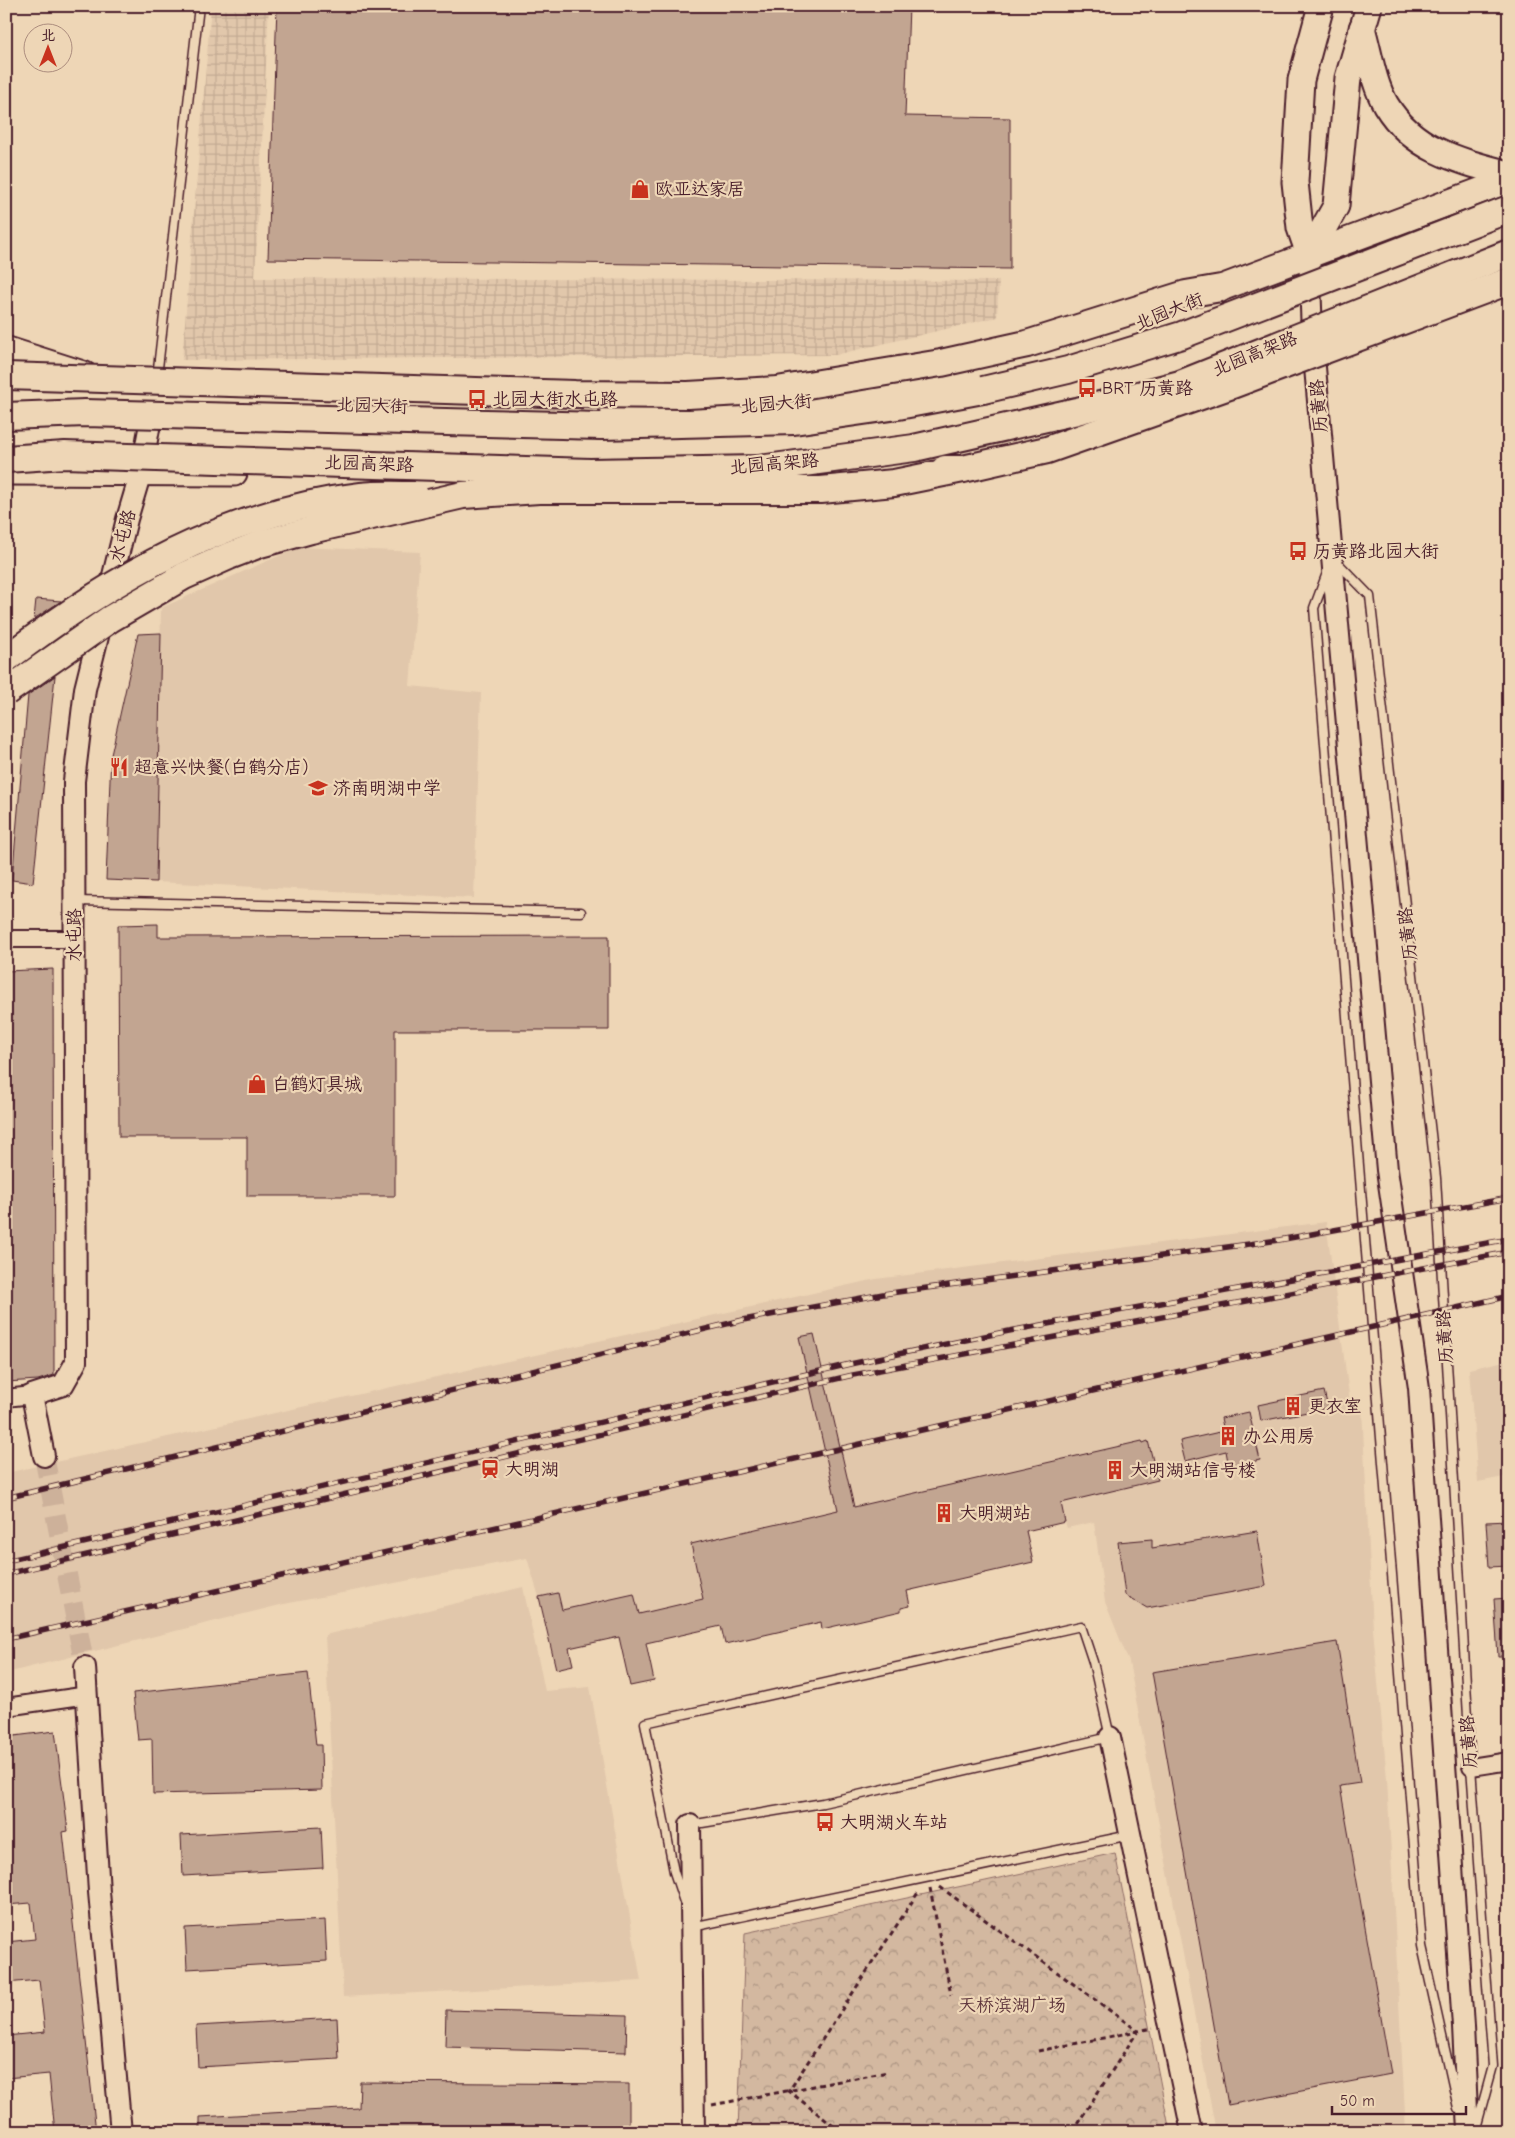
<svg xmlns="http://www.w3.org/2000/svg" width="1515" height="2138" font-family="'Comic Neue','LXGW WenKai TC',sans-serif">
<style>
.built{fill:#e1c7ab}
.industrial{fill:url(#industrial-grid)}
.forest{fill:url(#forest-crowns);stroke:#8e6c66}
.building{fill:#c2a591;stroke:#4a1f2b}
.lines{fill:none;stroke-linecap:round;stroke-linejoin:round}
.tertiary-tunnel{stroke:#cdb19a;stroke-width:20;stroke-dasharray:20 10;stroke-linecap:butt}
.service-casing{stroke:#4a1f2b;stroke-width:11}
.minor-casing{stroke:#4a1f2b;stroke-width:20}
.tertiary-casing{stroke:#4a1f2b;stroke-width:24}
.primary-casing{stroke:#4a1f2b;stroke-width:29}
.trunk-casing{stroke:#4a1f2b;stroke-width:30}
.path{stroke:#4a1f2b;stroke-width:3;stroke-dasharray:5 4;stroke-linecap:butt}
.service{stroke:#eed6b6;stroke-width:8}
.minor{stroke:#eed6b6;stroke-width:16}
.tertiary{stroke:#eed6b6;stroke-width:20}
.primary{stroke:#eed6b6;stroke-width:25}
.trunk{stroke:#eed6b6;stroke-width:26}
.rail-casing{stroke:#4a1f2b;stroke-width:5.5}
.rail{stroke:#eed6b6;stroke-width:4;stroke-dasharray:11;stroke-linecap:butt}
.trunk-bridge-casing{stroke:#4a1f2b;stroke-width:30;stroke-linecap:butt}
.trunk-bridge{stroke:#eed6b6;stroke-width:26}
.labels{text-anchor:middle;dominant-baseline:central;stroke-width:4.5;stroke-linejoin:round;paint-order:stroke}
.poi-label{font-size:18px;fill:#4a1f2b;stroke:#eed6b6;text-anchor:start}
.street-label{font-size:18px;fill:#4a1f2b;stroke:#eed6b6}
.park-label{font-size:18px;fill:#5f363d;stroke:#eed6b6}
</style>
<defs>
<pattern id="industrial-grid" width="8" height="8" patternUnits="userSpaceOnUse" patternTransform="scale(1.25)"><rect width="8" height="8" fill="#e1c7ab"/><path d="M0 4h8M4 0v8" fill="none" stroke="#c3aa93"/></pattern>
<pattern id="forest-crowns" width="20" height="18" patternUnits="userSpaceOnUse" patternTransform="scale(1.25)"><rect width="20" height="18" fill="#d3b8a0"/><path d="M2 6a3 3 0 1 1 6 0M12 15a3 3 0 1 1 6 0" fill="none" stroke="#ad9583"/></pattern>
</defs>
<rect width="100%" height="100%" fill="#eed6b6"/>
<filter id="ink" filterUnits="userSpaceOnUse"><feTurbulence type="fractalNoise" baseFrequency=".02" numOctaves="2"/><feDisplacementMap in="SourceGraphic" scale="10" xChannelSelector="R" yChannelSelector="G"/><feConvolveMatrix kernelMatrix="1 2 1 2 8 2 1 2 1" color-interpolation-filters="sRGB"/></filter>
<g filter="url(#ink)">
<!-- built -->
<g class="built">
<path d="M299,547L420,552L410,686L481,693L474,898L156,882L161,608Z"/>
<path d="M1326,1222L1351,1410L1362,1408L1373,1629L1387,1779L1406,2132H1216L1129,1662L1105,1602L1094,1522L1067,1528L1065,1522L1027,1531L1033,1562L907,1591L910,1606L901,1608V1611L822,1629L821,1622L725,1644L721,1626L646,1643L654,1681L630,1686L618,1637L570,1648L573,1665L556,1669L539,1597L527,1558L284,1604L6,1673V1473L876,1279Z"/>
<path d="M1509,1360V1476L1478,1482L1469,1369Z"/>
<path d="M523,1587L545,1691L590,1687L641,1981L343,1997L325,1635Z"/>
</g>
<!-- industrial -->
<path class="industrial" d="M211,6H269L255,278L999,281L997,317L835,355L182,360Z"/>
<!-- forest -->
<path class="forest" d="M1115,1853L1170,2132H738L745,1933Z"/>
<!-- building -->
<g class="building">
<path d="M277,6H909L905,116L1010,118V269L268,259Z"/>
<path d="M36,599L61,601L34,619Z"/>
<path d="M161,633L156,882L106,880L111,755L138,634Z"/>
<path d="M55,676L33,883L12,880L28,695Z"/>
<path d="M158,924V937L609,936V1030H395V1196H247V1137H119L118,925Z"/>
<path d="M53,969L54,1375L38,1380L6,1382V971Z"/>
<path d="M814,1334L854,1507L1142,1441L1143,1443L1148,1441L1158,1480L1061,1503L1065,1522L1026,1531L1033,1562L907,1591L910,1606L901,1608V1611L822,1629L821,1622L725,1644L721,1626L646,1643L654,1681L630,1686L619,1637L569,1648L573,1665L556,1669L539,1597L558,1593L562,1610L634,1594L639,1614L703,1599L691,1544L838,1510L799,1337Z"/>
<path d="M1324,1391L1328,1408L1261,1421L1258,1405Z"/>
<path d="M1249,1412L1260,1460L1229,1467L1226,1451L1185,1461L1180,1441L1224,1431L1221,1418Z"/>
<path d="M1509,1521V1566L1489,1567L1486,1522Z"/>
<path d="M1257,1531L1266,1586L1147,1608L1125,1595L1118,1542L1152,1539V1548Z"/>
<path d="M1509,1598V1656H1498L1494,1599Z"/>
<path d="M1337,1642L1360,1783L1340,1786L1391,2074L1228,2105L1152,1672Z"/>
<path d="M308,1673L316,1745H321L322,1790L153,1794L152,1739L138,1740L133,1693Z"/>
<path d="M55,1731L68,1831L63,1832L96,2132H55L49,2074L6,2078V2036L45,2032L39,1980L6,1983V1942L35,1939L31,1903L6,1905V1737Z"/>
<path d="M321,1827L323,1868L183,1876L181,1835Z"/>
<path d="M325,1920L327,1961L187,1969L185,1928Z"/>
<path d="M446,2010L627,2015L626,2052L445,2047Z"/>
<path d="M337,2018L339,2059L198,2067L196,2026Z"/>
<path d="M360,2082L629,2084V2132H200V2117L359,2108Z"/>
</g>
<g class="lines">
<!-- tertiary-tunnel -->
<path class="tertiary-tunnel" d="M44,1456L85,1667"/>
<!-- service casing -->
<g class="service-casing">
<g id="service">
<path d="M157,377L199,6"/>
<path d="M1337,562L1370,596L1436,1178L1471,1767L1493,2066L1475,2132"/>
<path d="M1327,573L1314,608L1422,1946L1458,2108"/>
<path d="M76,901L581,912"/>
<path d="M684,1902L674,1872L645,1723L1081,1626L1093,1662L1110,1737L823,1803L690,1825"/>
<path d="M692,1927L1130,1835"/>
</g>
</g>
<!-- minor casing -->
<g class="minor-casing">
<g id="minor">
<path d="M6,939H73"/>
<path d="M6,1398L32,1395"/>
<path d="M6,1707L88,1695"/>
<path d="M1471,1767L1509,1761"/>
</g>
</g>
<!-- tertiary casing -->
<g class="tertiary-casing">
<g id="tertiary">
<path d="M1309,254L1312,334L1387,1170L1419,1388L1463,2026L1468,2132"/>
<path d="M44,1456L32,1395L63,1385L76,1362L74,781L85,689L127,519L141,472L154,402"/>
<path d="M85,1667L99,1892L121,2132"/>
<path d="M1110,1737L1192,2132"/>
<path d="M690,1825L694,2132"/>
</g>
</g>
<!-- primary casing -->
<g class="primary-casing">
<g id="primary">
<path d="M1362,28C1369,52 1373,83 1386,105C1414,151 1460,161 1509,174"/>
<path d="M1309,254L1336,206L1348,78L1369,6"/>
<path d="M1309,254L1300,228L1295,182L1301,80L1321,6"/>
<path d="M6,397C101,393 196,399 291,403C550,413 816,429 1066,349C1096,340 1125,330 1155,320C1168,315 1183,312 1195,305C1204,300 1213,294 1221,288L1509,180"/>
<path d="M6,472L234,473"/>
</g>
</g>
<!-- trunk casing -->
<g class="trunk-casing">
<g id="trunk">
<path d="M6,350L84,375"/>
<path d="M601,426L794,421L898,406L983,390"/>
</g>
</g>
<!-- path -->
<g class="path">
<path d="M940,1887L1138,2031L1072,2132"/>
<path d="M930,1888L951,1995"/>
<path d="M1038,2051L1153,2028"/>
<path d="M712,2105L888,2072"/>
<path d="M841,2132L789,2091L919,1891"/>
</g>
<!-- service -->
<use href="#service" class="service"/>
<!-- minor -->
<use href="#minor" class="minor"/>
<!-- tertiary -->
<use href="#tertiary" class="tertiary"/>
<!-- primary -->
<use href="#primary" class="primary"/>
<!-- trunk -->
<use href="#trunk" class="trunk"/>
<!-- rail casing -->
<g class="rail-casing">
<g id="rail">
<path d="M6,1498L743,1320L883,1294L1279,1240L1509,1198"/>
<path d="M6,1561L850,1364L1004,1332L1509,1239"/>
<path d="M6,1574L853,1375L1509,1252"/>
<path d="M6,1639L1509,1296"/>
</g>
</g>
<!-- rail -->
<use href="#rail" class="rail"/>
<!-- trunk-bridge casing -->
<g class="trunk-bridge-casing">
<g id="trunk-bridge">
<path d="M6,376L575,394L688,395L777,390L941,363L1027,344L1186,294L1221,288"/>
<path d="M983,390L1068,370L1182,335L1509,209"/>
<path d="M6,416L85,413L601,426"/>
<path d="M6,459L65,455L590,472L759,469L914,448L1077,411L1180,384L1509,253"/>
<path d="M945,469H963L1047,450L1232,385L1509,281"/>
<path d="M6,659C112,578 226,511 361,496C379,494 397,495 415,495"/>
<path d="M6,692L110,619L184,576L229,556L260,544L311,530L463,495L539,490H821L894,483L963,469"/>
</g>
</g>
<!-- trunk-bridge -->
<use href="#trunk-bridge" class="trunk-bridge"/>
</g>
</g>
<!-- icons -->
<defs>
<g id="shop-bare" transform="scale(1.5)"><path d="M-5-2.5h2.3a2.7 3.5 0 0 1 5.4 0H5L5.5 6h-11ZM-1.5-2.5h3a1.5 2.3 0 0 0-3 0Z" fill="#c8321e" stroke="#eed6b6" stroke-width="2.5" paint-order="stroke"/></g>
<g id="bus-bare" transform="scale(1.5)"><path d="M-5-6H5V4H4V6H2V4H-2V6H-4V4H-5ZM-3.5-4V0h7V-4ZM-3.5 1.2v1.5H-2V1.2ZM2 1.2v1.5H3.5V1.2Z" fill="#c8321e" stroke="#eed6b6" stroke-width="2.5" paint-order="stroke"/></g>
<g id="restaurant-bare" transform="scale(1.5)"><path d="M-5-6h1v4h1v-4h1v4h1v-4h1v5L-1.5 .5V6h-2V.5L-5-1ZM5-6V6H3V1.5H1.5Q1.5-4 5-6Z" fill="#c8321e" stroke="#eed6b6" stroke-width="2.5" paint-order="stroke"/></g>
<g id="school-bare" transform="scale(1.5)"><path d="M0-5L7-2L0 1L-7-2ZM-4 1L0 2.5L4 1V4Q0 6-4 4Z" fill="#c8321e" stroke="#eed6b6" stroke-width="2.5" paint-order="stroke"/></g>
<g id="building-bare" transform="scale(1.5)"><path d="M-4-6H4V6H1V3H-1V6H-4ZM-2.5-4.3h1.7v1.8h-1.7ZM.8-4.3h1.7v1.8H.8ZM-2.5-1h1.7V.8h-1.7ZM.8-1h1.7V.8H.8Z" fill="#c8321e" stroke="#eed6b6" stroke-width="2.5" paint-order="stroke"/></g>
<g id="station-bare" transform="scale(1.5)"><path d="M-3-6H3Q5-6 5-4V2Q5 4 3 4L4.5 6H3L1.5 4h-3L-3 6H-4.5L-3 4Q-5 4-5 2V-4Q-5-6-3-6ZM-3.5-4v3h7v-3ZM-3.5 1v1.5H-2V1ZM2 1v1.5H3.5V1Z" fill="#c8321e" stroke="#eed6b6" stroke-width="2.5" paint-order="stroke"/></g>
</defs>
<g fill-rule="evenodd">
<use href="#shop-bare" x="640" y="189"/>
<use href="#bus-bare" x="1087" y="388"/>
<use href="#bus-bare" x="477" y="399"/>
<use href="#bus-bare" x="1298" y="551"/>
<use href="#restaurant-bare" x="119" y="767"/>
<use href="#school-bare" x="318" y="788"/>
<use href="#shop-bare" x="257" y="1084"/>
<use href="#building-bare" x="1293" y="1406"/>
<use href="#building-bare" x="1228" y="1436"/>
<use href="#station-bare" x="490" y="1469"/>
<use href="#building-bare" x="1115" y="1470"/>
<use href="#building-bare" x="944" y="1513"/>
<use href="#bus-bare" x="825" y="1822"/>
</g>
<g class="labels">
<!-- poi labels -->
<g class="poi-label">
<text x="655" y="189">欧亚达家居</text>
<text x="1102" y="388">BRT 历黄路</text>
<text x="492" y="399">北园大街水屯路</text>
<text x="1313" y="551">历黄路北园大街</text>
<text x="134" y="767">超意兴快餐(白鹤分店)</text>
<text x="333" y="788">济南明湖中学</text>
<text x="272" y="1084">白鹤灯具城</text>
<text x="1308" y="1406">更衣室</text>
<text x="1243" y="1436">办公用房</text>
<text x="505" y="1469">大明湖</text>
<text x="1130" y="1470">大明湖站信号楼</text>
<text x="959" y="1513">大明湖站</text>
<text x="840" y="1822">大明湖火车站</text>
</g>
<!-- street labels -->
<g class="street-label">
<text transform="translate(1169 312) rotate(-22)">北园大街</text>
<text transform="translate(1255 354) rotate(-22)">北园高架路</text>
<text transform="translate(776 404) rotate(-5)">北园大街</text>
<text transform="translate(372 406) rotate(2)">北园大街</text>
<text transform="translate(1319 406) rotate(-95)">历黄路</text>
<text transform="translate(369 464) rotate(2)">北园高架路</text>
<text transform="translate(774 464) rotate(-5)">北园高架路</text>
<text transform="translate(123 536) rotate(-75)">水屯路</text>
<text transform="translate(1408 934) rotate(-96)">历黄路</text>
<text transform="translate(74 935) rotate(-90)">水屯路</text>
<text transform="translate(1445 1337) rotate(-93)">历黄路</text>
<text transform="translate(1469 1742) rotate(-94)">历黄路</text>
</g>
<!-- park labels -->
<g class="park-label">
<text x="1012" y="2005">天桥滨湖广场</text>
</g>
</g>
<!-- margin -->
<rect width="1515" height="2138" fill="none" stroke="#eed6b6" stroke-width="25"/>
<rect x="12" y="12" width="1490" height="2113" fill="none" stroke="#4a1f2b" stroke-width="2" filter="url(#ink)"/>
<!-- north arrow -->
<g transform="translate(48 48)"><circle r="24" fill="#eed6b6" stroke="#ac8d7e"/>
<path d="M0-4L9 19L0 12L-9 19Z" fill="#c8321e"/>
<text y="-8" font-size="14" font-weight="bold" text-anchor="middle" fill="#4a1f2b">北</text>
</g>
<!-- scale -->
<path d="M1332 2106v8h134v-8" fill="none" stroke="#4a1f2b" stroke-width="2.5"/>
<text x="1340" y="2106" font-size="15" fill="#4a1f2b" stroke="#eed6b6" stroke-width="4" paint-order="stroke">50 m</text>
</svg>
